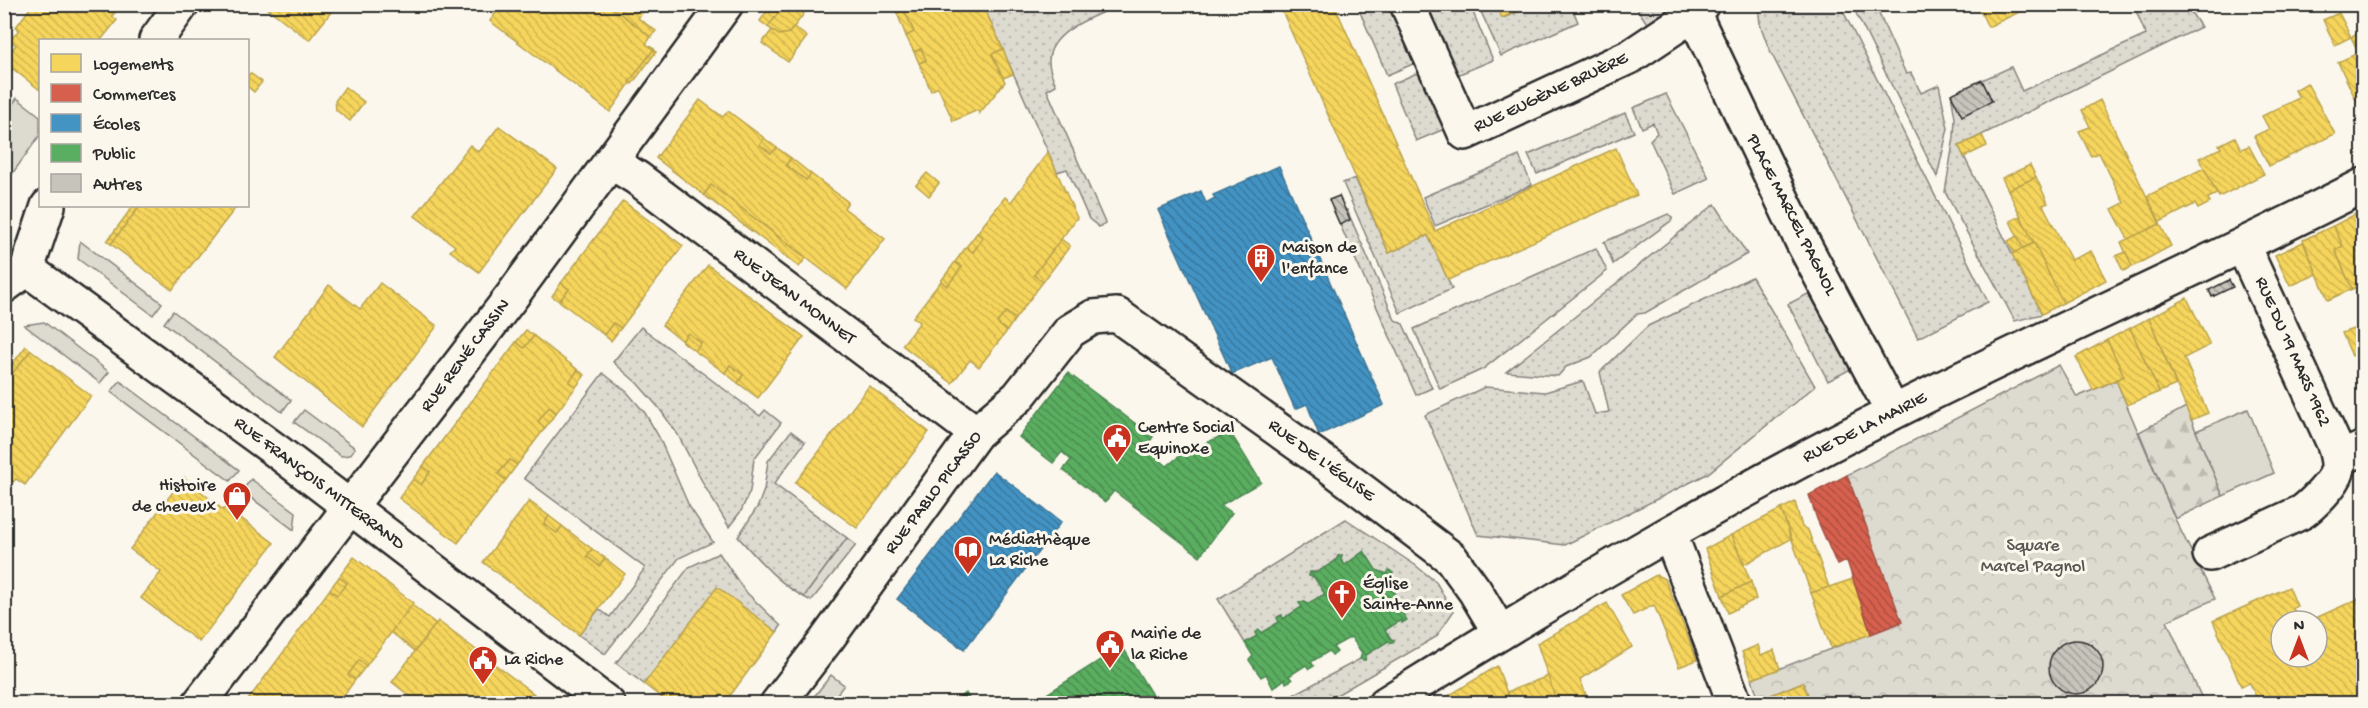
<svg xmlns="http://www.w3.org/2000/svg" width="2368" height="708" font-family="'Gochi Hand',sans-serif">
<style>
.grass{fill:url(#grass-dots);stroke:#84827e;stroke-width:1.5}
.forest{fill:url(#forest-firs);stroke:#84827e;stroke-width:1.5}
.park{fill:url(#park-crowns);stroke:#84827e;stroke-width:1.5}
.garden{fill:#dddad0;stroke:#84827e;stroke-width:1.5}
.homes{fill:url(#homes-back-hatch);stroke:#b9a24d;stroke-width:1.5}
.shops{fill:url(#shops-back-hatch);stroke:#a35043;stroke-width:1.5}
.schools{fill:url(#schools-back-hatch);stroke:#3c7495;stroke-width:1.5}
.public{fill:url(#public-back-hatch);stroke:#4c8751;stroke-width:1.5}
.building{fill:url(#building-back-hatch);stroke:#2b2b2b;stroke-width:1.5}
.lines{fill:none;stroke-linecap:round;stroke-linejoin:round}
.minor-casing{stroke:#2b2b2b;stroke-width:38}
.minor{stroke:#fbf7ec;stroke-width:33}
.labels{text-anchor:middle;dominant-baseline:central;stroke-width:6;stroke-linejoin:round;paint-order:stroke}
.street-label{font-size:18px;fill:#2b2b2b;stroke:#fbf7ec}
.poi-label{font-size:18px;fill:#2b2b2b;stroke:#fbf7ec;text-anchor:start}
.park-label{font-size:18px;fill:#585754;stroke:#fbf7ec}
</style>
<defs>
<pattern id="grass-dots" width="8" height="8" patternUnits="userSpaceOnUse" patternTransform="scale(1.5)"><rect width="8" height="8" fill="#dddad0"/><path d="M2 2h.1M6 6h.1" fill="none" stroke="#bebbb3" stroke-width="1.8" stroke-linecap="round"/></pattern>
<pattern id="forest-firs" width="22" height="20" patternUnits="userSpaceOnUse" patternTransform="scale(1.5)"><rect width="22" height="20" fill="#dddad0"/><path d="M5 1l3.5 6h-7zM16 11l3.5 6h-7z" fill="#bebbb3"/></pattern>
<pattern id="park-crowns" width="20" height="18" patternUnits="userSpaceOnUse" patternTransform="scale(1.5)"><rect width="20" height="18" fill="#dddad0"/><path d="M2 6a3 3 0 1 1 6 0M12 15a3 3 0 1 1 6 0" fill="none" stroke="#bebbb3"/></pattern>
<pattern id="homes-back-hatch" width="6" height="6" patternUnits="userSpaceOnUse" patternTransform="scale(1.5)"><rect width="6" height="6" fill="#f6d55c"/><path d="M-1 5l2 2M0 0l6 6M5-1l2 2" fill="none" stroke="#d3b750"/></pattern>
<pattern id="shops-back-hatch" width="6" height="6" patternUnits="userSpaceOnUse" patternTransform="scale(1.5)"><rect width="6" height="6" fill="#d6604d"/><path d="M-1 5l2 2M0 0l6 6M5-1l2 2" fill="none" stroke="#ae4f40"/></pattern>
<pattern id="schools-back-hatch" width="6" height="6" patternUnits="userSpaceOnUse" patternTransform="scale(1.5)"><rect width="6" height="6" fill="#4393c3"/><path d="M-1 5l2 2M0 0l6 6M5-1l2 2" fill="none" stroke="#38789f"/></pattern>
<pattern id="public-back-hatch" width="6" height="6" patternUnits="userSpaceOnUse" patternTransform="scale(1.5)"><rect width="6" height="6" fill="#5aae61"/><path d="M-1 5l2 2M0 0l6 6M5-1l2 2" fill="none" stroke="#4b8e50"/></pattern>
<pattern id="building-back-hatch" width="6" height="6" patternUnits="userSpaceOnUse" patternTransform="scale(1.5)"><rect width="6" height="6" fill="#c7c4bc"/><path d="M-1 5l2 2M0 0l6 6M5-1l2 2" fill="none" stroke="#a29f99"/></pattern>
</defs>
<rect width="100%" height="100%" fill="#fbf7ec"/>
<filter id="ink" filterUnits="userSpaceOnUse"><feTurbulence type="fractalNoise" baseFrequency=".0167" numOctaves="2"/><feDisplacementMap in="SourceGraphic" scale="12" xChannelSelector="R" yChannelSelector="G"/><feConvolveMatrix kernelMatrix="1 2 1 2 8 2 1 2 1" color-interpolation-filters="sRGB"/></filter>
<g filter="url(#ink)">
<!-- grass -->
<g class="grass">
<path d="M983,5H1120C1097,15 1048,31 1049,62C1049,70 1053,78 1056,85L1047,90L1105,223L1099,227L1089,219L1067,169L1057,172Z"/>
<path d="M1357,5H1396L1420,61L1387,75Z"/>
<path d="M1428,5H1470L1493,60L1450,78L1421,8Z"/>
<path d="M1478,5H1496L1503,18L1534,5H1571L1578,22L1501,56Z"/>
<path d="M1645,5H1674L1650,28L1637,8Z"/>
<path d="M1758,5H1840L1988,302L1918,338L1769,49L1760,24Z"/>
<path d="M1852,5H1875L1906,74L1911,73L1921,93L1939,85L1948,128L1937,177Z"/>
<path d="M2156,5H2186L2201,27L1959,146L2042,314L2015,321L1945,192L1954,137L1955,118L1951,94L1962,115L1992,101L1982,80L2011,67L2022,91L2146,35L2136,11Z"/>
<path d="M1424,70L1449,127L1416,141L1392,84Z"/>
<path d="M1666,94L1709,178L1675,194L1650,140L1657,133L1653,123L1642,128L1633,108Z"/>
<path d="M1625,113L1634,132L1537,174L1528,155Z"/>
<path d="M1519,156L1532,185L1435,226L1423,197Z"/>
<path d="M1355,178L1389,253L1428,235L1452,289L1400,313L1343,183Z"/>
<path d="M1715,204L1747,254L1645,313L1637,314L1591,357L1566,367L1558,376L1506,372Z"/>
<path d="M1333,209L1347,210L1395,320L1403,324L1432,388L1416,395Z"/>
<path d="M1668,214L1672,217V220L1613,264L1604,242Z"/>
<path d="M1596,248L1607,271L1483,369L1440,389L1414,329Z"/>
<path d="M1752,277L1815,386L1707,474L1565,545L1478,535L1425,415L1485,387L1545,392L1583,381L1595,414L1609,412L1600,372L1648,326Z"/>
<path d="M1810,293L1851,369L1828,381L1788,304Z"/>
<path d="M641,327L760,416L765,410L781,423L754,459L750,491L741,511L729,527L705,487L678,435L659,408L637,383L613,362Z"/>
<path d="M603,373L627,392L645,413L659,437L689,506L713,542L679,558L605,654L579,635L599,609L610,617L645,568L524,478Z"/>
<path d="M791,431L805,442L774,484L847,538L804,597C778,583 758,559 738,537L758,506L764,490L768,461Z"/>
<path d="M1346,519L1415,565L1436,582L1453,612L1436,637L1323,703H1282L1280,702L1360,659L1365,660L1366,655L1388,641L1393,642L1394,640L1391,639L1385,630L1401,620L1402,623L1406,620L1394,601L1395,589H1400V586L1395,585L1391,577L1393,573L1389,571L1387,574L1376,570L1364,551L1345,565L1341,560L1342,555L1338,556C1335,564 1319,573 1310,572L1309,576L1314,577L1325,594L1307,604L1304,601L1300,603L1302,607L1283,619L1281,615L1277,617L1279,622L1261,633L1259,630L1255,633L1257,636L1245,643L1218,599Z"/>
<path d="M719,553L744,590L781,626L777,632L717,588L644,684L616,663L689,567Z"/>
</g>
<!-- forest -->
<path class="forest" d="M2186,407L2223,496L2175,519L2139,432Z"/>
<!-- park -->
<path class="park" d="M2059,365L2077,397L2116,380L2175,519L2215,599L2167,621L2204,703H1811L1803,682L1759,700L1752,679L1901,622L1847,475Z"/>
<!-- garden -->
<g class="garden">
<path d="M17,98L40,116V135L5,184V115Z"/>
<path d="M80,241L162,303L153,315L78,259Z"/>
<path d="M173,311L291,400L282,412L164,323Z"/>
<path d="M44,322L109,372L100,383L24,325Z"/>
<path d="M120,381L239,470L230,481L111,392Z"/>
<path d="M2248,409L2274,473L2223,496L2196,431Z"/>
<path d="M304,410L355,448L350,455L341,456L294,422Z"/>
<path d="M251,479L296,512L294,530L242,491Z"/>
<path d="M847,538L856,545L811,601L804,597Z"/>
<path d="M831,675L844,685L830,703H809Z"/>
</g>
<!-- homes -->
<g class="homes">
<path d="M33,4H122L112,16L117,20L101,40H40V90L13,69L4,80V60L16,45L10,40L19,30L16,27Z"/>
<path d="M262,4H326L333,10L309,40Z"/>
<path d="M502,4H608L651,37L646,44L654,49L610,112L490,21Z"/>
<path d="M608,4H649L638,18L656,31L651,37Z"/>
<path d="M772,4H785L768,27L760,21Z"/>
<path d="M785,4H791L804,14L789,33L779,35L768,27Z"/>
<path d="M893,4H970L974,13L984,8L1003,49L992,54L1005,82L979,114L978,110L953,121L938,87L931,91L919,63L926,60L921,49L914,52L906,36L914,32L904,10L897,13Z"/>
<path d="M1279,4H1334L1435,231L1616,148L1637,195L1448,280L1428,235L1389,253Z"/>
<path d="M1496,4H1534L1502,18Z"/>
<path d="M1977,4H2036L1988,27Z"/>
<path d="M904,10L914,32L906,36L897,13Z"/>
<path d="M2339,13L2351,37L2335,45L2323,20Z"/>
<path d="M794,27L807,37L788,62L762,43L772,30L779,35L789,33Z"/>
<path d="M2364,31V64L2351,37Z"/>
<path d="M654,49L656,52L632,84L629,82Z"/>
<path d="M921,49L926,60L919,63L914,52Z"/>
<path d="M1003,49L1013,74L1003,78L992,54Z"/>
<path d="M2358,53L2364,64V117L2338,62Z"/>
<path d="M250,73L262,82L254,92L248,87V76Z"/>
<path d="M2307,83L2335,134L2269,166L2254,136L2269,129L2262,116L2299,98L2295,90Z"/>
<path d="M345,87L364,102L350,121L336,110L335,101Z"/>
<path d="M700,100L723,117L728,111L764,138L760,145L771,153L777,148L791,158L786,165L806,180L811,174L848,202L844,208L885,239L847,289L711,185L704,195L656,158Z"/>
<path d="M2100,100L2160,224L2128,239L2112,209L2124,203L2099,153L2091,156L2079,131L2090,127L2082,110Z"/>
<path d="M499,126L557,169L479,272L450,251L455,246L415,216L470,145L479,152Z"/>
<path d="M1982,135L1987,146L1964,157L1959,146Z"/>
<path d="M2235,137L2241,149L2249,146L2264,174L2219,197L2199,158L2221,148L2219,145Z"/>
<path d="M764,138L777,148L771,153L760,145Z"/>
<path d="M1048,152L1077,218L1034,275L1043,282L1015,319L1006,312L997,323L1007,331L979,367L970,360L952,383L902,345L920,322L913,317L941,281L947,286L962,267L955,262L966,247L973,252L983,238L977,233L1005,197L1011,202Z"/>
<path d="M791,158L811,174L806,180L786,165Z"/>
<path d="M2030,165L2036,177L2008,190L2002,178Z"/>
<path d="M2204,168L2217,194L2208,198L2210,203L2198,209L2195,204L2160,222L2147,196Z"/>
<path d="M927,173L939,183L929,196L916,185Z"/>
<path d="M2036,177L2048,203L2043,205L2071,260L2091,251L2106,280L2063,303L2008,190Z"/>
<path d="M711,185L806,258L799,267L704,195Z"/>
<path d="M623,201L683,246L621,328L613,323L604,335L559,301L569,289L561,283Z"/>
<path d="M133,206H140L111,244L107,241Z"/>
<path d="M140,206H237L172,290L111,244Z"/>
<path d="M2363,210L2364,284L2352,289L2335,250L2343,246L2333,226Z"/>
<path d="M2020,216L2034,243L2023,248L2010,221Z"/>
<path d="M2160,224L2171,246L2132,267L2121,242Z"/>
<path d="M2333,226L2343,246L2335,250L2352,289L2328,300L2303,240Z"/>
<path d="M977,233L983,238L973,252L966,247Z"/>
<path d="M2017,236L2023,248L2014,253L2008,241Z"/>
<path d="M1061,239L1070,246L1043,282L1034,275Z"/>
<path d="M2303,242L2317,274L2290,286L2275,255Z"/>
<path d="M2034,243L2063,303L2042,314L2012,254Z"/>
<path d="M2126,252L2132,267L2123,271L2116,256Z"/>
<path d="M955,262L962,267L947,286L941,281Z"/>
<path d="M708,265L804,337L758,398L738,383L743,375L730,365L725,373L695,351L701,343L688,333L682,341L662,325Z"/>
<path d="M380,283L437,326L362,427L275,357L329,285L360,309Z"/>
<path d="M561,283L569,289L559,301L552,296Z"/>
<path d="M2187,298L2210,345L2184,358L2208,413L2191,420L2149,318Z"/>
<path d="M1006,312L1015,319L1007,331L997,323Z"/>
<path d="M2149,318L2176,385L2159,392L2130,328Z"/>
<path d="M613,323L621,328L611,341L604,335Z"/>
<path d="M2130,328L2159,392L2127,405L2116,380L2124,376L2107,340Z"/>
<path d="M2353,329L2362,351L2352,356L2342,333Z"/>
<path d="M526,330L534,336L524,348L516,342Z"/>
<path d="M688,333L701,343L695,351L682,341Z"/>
<path d="M534,336L578,370L569,382L576,387L556,413L549,407L538,422L545,428L517,465L510,460L498,474L506,480L458,543L399,498L413,479L421,485L430,472L423,466L516,342L524,348Z"/>
<path d="M2107,340L2124,376L2093,390L2076,357Z"/>
<path d="M26,346L31,350L4,384V375Z"/>
<path d="M31,350L91,396L25,485L16,479L13,482L4,476V384Z"/>
<path d="M730,365L743,375L738,383L725,373Z"/>
<path d="M578,370L585,375L576,387L569,382Z"/>
<path d="M869,386L929,432L857,528L795,483Z"/>
<path d="M549,407L556,413L545,428L538,422Z"/>
<path d="M510,460L517,465L506,480L498,474Z"/>
<path d="M423,466L430,472L421,485L413,479Z"/>
<path d="M184,477L223,510L226,507L274,543L199,642L141,598L161,572L130,549Z"/>
<path d="M529,501L549,516L544,524L557,533L562,526L592,549L587,556L599,566L605,558L625,574L579,635L483,562Z"/>
<path d="M1795,502L1802,527L1808,530L1829,587L1811,593L1781,509Z"/>
<path d="M1781,509L1791,539L1745,564L1731,535Z"/>
<path d="M549,516L562,526L557,533L544,524Z"/>
<path d="M1731,535L1751,582L1722,596L1705,549Z"/>
<path d="M592,549L605,558L599,566L587,556Z"/>
<path d="M354,557L413,603L412,605L366,666L359,660L348,675L355,680L338,704H245L330,589L337,595L347,583L339,577Z"/>
<path d="M1656,575L1665,579L1697,660L1679,667L1654,605L1633,615L1621,595Z"/>
<path d="M339,577L347,583L337,595L330,589Z"/>
<path d="M1853,579L1871,634L1831,648L1811,593Z"/>
<path d="M1751,582L1756,599L1728,613L1722,596Z"/>
<path d="M717,587L777,632L724,704H670L644,684Z"/>
<path d="M2289,587L2297,606L2293,608L2299,621H2281V657H2317V621H2309L2360,598L2362,602L2364,601V686L2356,689L2363,704H2259L2250,683L2241,686L2213,621Z"/>
<path d="M1607,603L1632,647L1580,679L1586,695L1557,704L1537,643Z"/>
<path d="M412,605L436,624L415,651L391,632Z"/>
<path d="M438,621L534,694L527,704H420L392,682Z"/>
<path d="M1758,645L1761,655L1774,650L1780,669L1752,679L1742,652Z"/>
<path d="M359,660L366,666L355,680L348,675Z"/>
<path d="M1497,666L1511,704H1447L1445,698Z"/>
<path d="M1548,676L1557,704H1511L1507,692Z"/>
<path d="M1803,682L1811,704H1785L1783,699L1772,704H1760L1759,700Z"/>
</g>
<!-- shops -->
<path class="shops" d="M1847,475L1902,622L1871,634L1847,561L1837,565L1817,519L1809,495Z"/>
<!-- schools -->
<g class="schools">
<path d="M1279,166L1384,405L1319,435L1307,404L1295,409L1272,357L1232,374L1158,210L1201,191L1206,203L1215,198L1213,195Z"/>
<path d="M994,471L1061,522L964,650L897,599Z"/>
</g>
<!-- public -->
<g class="public">
<path d="M1068,373L1153,437L1145,448L1147,445L1157,446L1159,451V459L1167,466L1182,454L1230,432L1261,482L1221,505L1232,513L1200,556L1114,491L1105,502L1063,470L1071,460L1062,452L1053,463L1019,437Z"/>
<path d="M1364,551L1376,570L1387,574L1389,570L1393,573L1391,577L1395,585H1400V589H1395L1394,601L1407,620L1402,623L1401,620L1385,630L1391,639L1394,640L1393,643L1388,641L1366,655L1365,660L1360,659L1362,653L1351,637L1333,647L1337,652L1332,655L1329,651L1311,662L1314,666L1309,669L1306,665L1289,676L1292,680L1286,683L1285,679L1273,688L1266,674L1261,677L1249,660L1253,656L1245,643L1257,636L1255,633L1259,630L1261,633L1279,622L1277,618L1282,615L1283,619L1302,607L1299,603L1305,601L1307,604L1325,594L1314,577L1309,576L1310,572L1316,573L1337,560L1338,556L1342,555L1341,560L1345,565Z"/>
<path d="M1122,646L1152,695L1138,704H1031Z"/>
<path d="M966,693L972,704H950Z"/>
</g>
<!-- building -->
<g class="building">
<path d="M1982,80L1992,101L1962,116L1951,94Z"/>
<path d="M1339,196L1350,220L1340,225L1329,200Z"/>
<path d="M2229,280L2233,287L2212,297L2209,290Z"/>
<circle cx="2076" cy="667" r="27"/>
</g>
<g class="lines">
<!-- minor casing -->
<g class="minor-casing">
<g id="minor">
<path d="M1407,4L1465,133L1631,56L1694,14L1702,4"/>
<path d="M1694,14L1802,241L1893,412"/>
<path d="M156,40L182,4"/>
<path d="M611,162L637,178L976,433"/>
<path d="M27,269L278,452L608,704"/>
<path d="M4,286L27,269L48,206"/>
<path d="M2338,459L2364,448"/>
<path d="M1670,534L1735,704"/>
<path d="M2210,554L2302,512C2312,505 2333,484 2337,472C2340,463 2336,453 2334,444L2243,246"/>
<path d="M199,704L512,296L726,4"/>
<path d="M777,704L827,639L976,433L1018,397L1070,331L1093,317L1117,315L1332,468L1451,558L1475,591L1500,633"/>
<path d="M1385,704C1550,601 1718,501 1892,413C2048,334 2208,265 2364,185"/>
</g>
</g>
<!-- minor -->
<use href="#minor" class="minor"/>
</g>
</g>
<!-- icons -->
<defs>
<g id="building-pin" transform="scale(1.5)"><path d="M0 17L-7.5 6A9.5 9.5 0 1 1 7.5 6Z" fill="#c8321e" stroke="#fbf7ec"/><path d="M-4-6H4V6H1V3H-1V6H-4ZM-2.5-4.3h1.7v1.8h-1.7ZM.8-4.3h1.7v1.8H.8ZM-2.5-1h1.7V.8h-1.7ZM.8-1h1.7V.8H.8Z" fill="#fff"/></g>
<g id="civic-pin" transform="scale(1.5)"><path d="M0 17L-7.5 6A9.5 9.5 0 1 1 7.5 6Z" fill="#c8321e" stroke="#fbf7ec"/><path d="M-.6-6.5H3V-4.5H.6V-3L4-1V1h2V6H-6V1h2V-1L-.6-3ZM-1.2 2.5V6h2.4V2.5Z" fill="#fff"/></g>
<g id="shop-pin" transform="scale(1.5)"><path d="M0 17L-7.5 6A9.5 9.5 0 1 1 7.5 6Z" fill="#c8321e" stroke="#fbf7ec"/><path d="M-5-2.5h2.3a2.7 3.5 0 0 1 5.4 0H5L5.5 6h-11ZM-1.5-2.5h3a1.5 2.3 0 0 0-3 0Z" fill="#fff"/></g>
<g id="library-pin" transform="scale(1.5)"><path d="M0 17L-7.5 6A9.5 9.5 0 1 1 7.5 6Z" fill="#c8321e" stroke="#fbf7ec"/><path d="M-6-4Q-3-5.5-.7-3.5V5Q-3 3-6 4ZM6-4Q3-5.5 .7-3.5V5Q3 3 6 4Z" fill="#fff"/></g>
<g id="church-pin" transform="scale(1.5)"><path d="M0 17L-7.5 6A9.5 9.5 0 1 1 7.5 6Z" fill="#c8321e" stroke="#fbf7ec"/><path d="M-1.2-6h2.4v3.5h3.3v2.4h-3.3V6h-2.4V-.1h-3.3v-2.4h3.3Z" fill="#fff"/></g>
</defs>
<g fill-rule="evenodd">
<use href="#building-pin" x="1261" y="258"/>
<use href="#civic-pin" x="1117" y="438"/>
<use href="#shop-pin" x="237" y="496"/>
<use href="#library-pin" x="968" y="550"/>
<use href="#church-pin" x="1342" y="594"/>
<use href="#civic-pin" x="1110" y="644"/>
<use href="#civic-pin" x="483" y="660"/>
</g>
<g class="labels">
<!-- street labels -->
<g class="street-label">
<text transform="translate(1551 93) rotate(-25)">RUE EUGÈNE BRUÈRE</text>
<text transform="translate(1791 215) rotate(63)">PLACE MARCEL PAGNOL</text>
<text transform="translate(794 297) rotate(37)">RUE JEAN MONNET</text>
<text transform="translate(2292 352) rotate(66)">RUE DU 19 MARS 1962</text>
<text transform="translate(466 356) rotate(-53)">RUE RENÉ CASSIN</text>
<text transform="translate(1865 428) rotate(-27)">RUE DE LA MAIRIE</text>
<text transform="translate(1321 461) rotate(36)">RUE DE L'ÉGLISE</text>
<text transform="translate(319 484) rotate(37)">RUE FRANÇOIS MITTERRAND</text>
<text transform="translate(934 493) rotate(-53)">RUE PABLO PICASSO</text>
</g>
<!-- poi labels -->
<g class="poi-label">
<text x="1282" y="248">Maison de<tspan x="1282" dy="21">l'enfance</tspan></text>
<text x="1138" y="428">Centre Social<tspan x="1138" dy="21">Equinoxe</tspan></text>
<text x="216" y="486" text-anchor="end">Histoire<tspan x="216" dy="21">de cheveux</tspan></text>
<text x="989" y="540">Médiathèque<tspan x="989" dy="21">La Riche</tspan></text>
<text x="1363" y="584">Église<tspan x="1363" dy="21">Sainte-Anne</tspan></text>
<text x="1131" y="634">Mairie de<tspan x="1131" dy="21">la Riche</tspan></text>
<text x="504" y="660">La Riche</text>
</g>
<!-- park labels -->
<g class="park-label">
<text x="2033" y="546">Square<tspan x="2033" dy="21">Marcel Pagnol</tspan></text>
</g>
</g>
<!-- margin -->
<rect width="2368" height="708" fill="none" stroke="#fbf7ec" stroke-width="24"/>
<rect x="12" y="12" width="2344" height="684" fill="none" stroke="#2b2b2b" stroke-width="2" filter="url(#ink)"/>
<!-- legend -->
<rect x="39" y="39" width="210" height="168" fill="#fbf7ec" stroke="#a8a59f" stroke-width="1.5"/>
<rect x="51" y="54" width="30" height="18" fill="#f6d55c" stroke="#a8a59f" stroke-width="1.5"/>
<text x="93" y="69" font-size="18" fill="#2b2b2b">Logements</text>
<rect x="51" y="84" width="30" height="18" fill="#d6604d" stroke="#a8a59f" stroke-width="1.5"/>
<text x="93" y="99" font-size="18" fill="#2b2b2b">Commerces</text>
<rect x="51" y="114" width="30" height="18" fill="#4393c3" stroke="#a8a59f" stroke-width="1.5"/>
<text x="93" y="129" font-size="18" fill="#2b2b2b">Écoles</text>
<rect x="51" y="144" width="30" height="18" fill="#5aae61" stroke="#a8a59f" stroke-width="1.5"/>
<text x="93" y="159" font-size="18" fill="#2b2b2b">Public</text>
<rect x="51" y="174" width="30" height="18" fill="#c7c4bc" stroke="#a8a59f" stroke-width="1.5"/>
<text x="93" y="189" font-size="18" fill="#2b2b2b">Autres</text>
<!-- north arrow -->
<g transform="translate(2299 639)"><circle r="28" fill="#fbf7ec" stroke="#a8a59f" stroke-width="1.5"/>
<path d="M0-4.5L10 22L0 15L-10 22Z" fill="#c8321e"/>
<text y="-9" font-size="16" font-weight="bold" text-anchor="middle" fill="#2b2b2b">N</text>
</g>
</svg>
